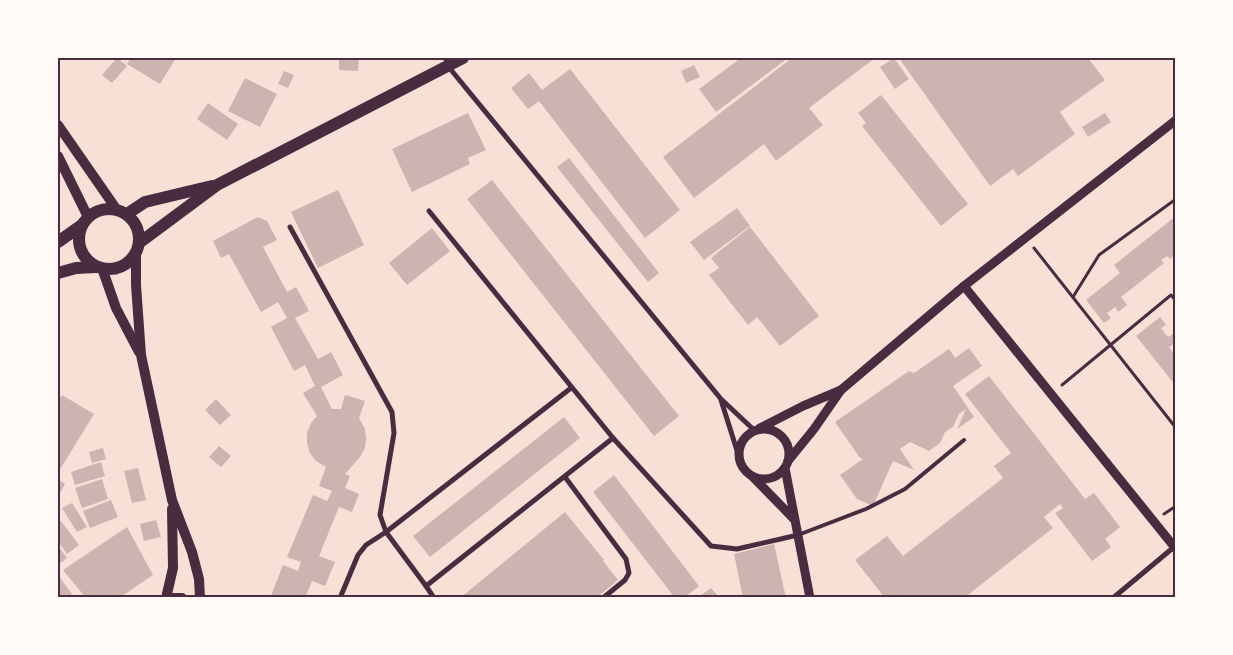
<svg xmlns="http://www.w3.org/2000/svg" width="1233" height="655" font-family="'Titillium Web',sans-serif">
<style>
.building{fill:#ccb4b1}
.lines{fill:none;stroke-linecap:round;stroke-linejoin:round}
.path{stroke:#4a2c40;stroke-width:3}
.service{stroke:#4a2c40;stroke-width:4}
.minor{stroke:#4a2c40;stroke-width:5}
.tertiary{stroke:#4a2c40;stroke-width:9}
.secondary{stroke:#4a2c40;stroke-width:10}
.primary{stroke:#4a2c40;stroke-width:12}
.neatline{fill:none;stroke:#4a2c40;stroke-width:2}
</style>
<rect width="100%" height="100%" fill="#f7e1d7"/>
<!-- building -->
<g class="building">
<path d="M117,58L127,66L112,83L102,75Z"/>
<path d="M131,58H176L160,84L127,64Z"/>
<path d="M339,58H359L358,71L339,70Z"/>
<path d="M741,58H788L716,112L699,89Z"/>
<path d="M792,58H875L809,108L823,125L776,161L764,144L694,198L663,157Z"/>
<path d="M894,58L909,79L895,89L880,67Z"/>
<path d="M906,58H1011L1013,60L1016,58H1088L1105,80L1060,112L1075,134L1018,176L1013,169L990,186L901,61Z"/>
<path d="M694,65L700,77L686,83L681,71Z"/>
<path d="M570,69L680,210L645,238L539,101L528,109L511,88L529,73L542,90Z"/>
<path d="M284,71L294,75L288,88L278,84Z"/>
<path d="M245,78L277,94L260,127L228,111Z"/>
<path d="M881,95L968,204L941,226L862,126L866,123L858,113Z"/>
<path d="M208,103L238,124L227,140L197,119Z"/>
<path d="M468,113L486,150L468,158L470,164L412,192L392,149Z"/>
<path d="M1105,113L1111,122L1088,137L1082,127Z"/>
<path d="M569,158L659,273L648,282L557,167Z"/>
<path d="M492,180L679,416L654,436L467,199Z"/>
<path d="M338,190L364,245L318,268L291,212Z"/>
<path d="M737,208L750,226L704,260L690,242Z"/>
<path d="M1176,216V243L1173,246L1176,249V254L1170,259L1167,256L1161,260L1164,263L1121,297L1127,305L1118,312L1115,307L1107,313L1111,318L1104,323L1086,300L1120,273L1114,265Z"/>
<path d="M258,217L267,221L277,240L263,247L287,292L296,287L309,311L295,318L318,359L331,352L343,375L321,387L332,409H341L345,395L365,401L359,418L365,429L366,439L365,448L360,457L345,474L350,476L345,488L359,494L352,512L339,507L319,556L335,562L325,586L312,581L305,598H270L283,565L298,571L301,562L287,557L313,495L327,501L332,491L319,486L326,467L316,461L310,453L307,443V433L311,423L317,416L303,393L315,386L305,365L294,371L271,327L287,318L278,302L261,312L229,254L221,258L213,241Z"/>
<path d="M750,227L819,316L780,346L757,317L748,325L709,275L719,268L711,258Z"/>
<path d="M432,228L450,251L407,285L389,263Z"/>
<path d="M1160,317L1166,325L1161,328L1168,337L1173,334L1176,337V342L1169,347L1174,354L1176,352V386L1136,336Z"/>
<path d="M969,348L982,366L953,386L974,417L957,429L966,409L959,414L953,427L945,432L940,443L929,451L910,442L900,449L914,470L893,461L873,506L857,499L840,475L863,459L860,458L835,422L909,371L914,373L949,349L955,358Z"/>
<path d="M989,376L1085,499L1094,493L1120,527L1105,539L1111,547L1092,561L1055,513L1063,508L1060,504L1044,517L1053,528L964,598H885L855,560L887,536L903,556L1003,478L994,466L1011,453L965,394Z"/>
<path d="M62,395L94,414L61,468L58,465V402Z"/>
<path d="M216,399L231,415L220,425L205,410Z"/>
<path d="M564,417L580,438L430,557L413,536Z"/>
<path d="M219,446L231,456L221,467L209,457Z"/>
<path d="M103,448L106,459L92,463L89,452Z"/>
<path d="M101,462L105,476L75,485L71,472Z"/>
<path d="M138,468L146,500L132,503L124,471Z"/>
<path d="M614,475L699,586L684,598H675L593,492Z"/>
<path d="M58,479L65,484L58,497Z"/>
<path d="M102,479L108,499L82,508L75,488Z"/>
<path d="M111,500L118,517L90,528L83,511Z"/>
<path d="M72,503L87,527L77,532L62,508Z"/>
<path d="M565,512L604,560L603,561L618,580L596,598H460Z"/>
<path d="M156,520L161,537L144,541L140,524Z"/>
<path d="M61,521L79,545L67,554L58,541V524Z"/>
<path d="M127,527L153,575L119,598H86L63,570Z"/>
<path d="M774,544L786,598H743L734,554Z"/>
<path d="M58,546L67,558L58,565Z"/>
<path d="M58,575L72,594L67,598H58Z"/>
<path d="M711,588L718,596L701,598L700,596Z"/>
</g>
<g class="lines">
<!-- path -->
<g class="path">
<path d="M1034,248L1176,428"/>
<path d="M1073,297L1099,255L1176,199"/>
<path d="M1062,385L1171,295L1176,301"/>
<path d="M1164,514L1176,506"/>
</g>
<!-- service -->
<path class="service" d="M798,535L866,509L905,489L964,440"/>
<!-- minor -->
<g class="minor">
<path d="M446,58L447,65L721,399L754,430"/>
<path d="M429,211L613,438L711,546L737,549L798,535"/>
<path d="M290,227L392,412L394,433L380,515L386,532L426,586"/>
<path d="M721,400L740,460"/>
<path d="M565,477L626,559L629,573L625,580L603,598"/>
<path d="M340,598L358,555L366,545L386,532L571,388"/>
<path d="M434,598L426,586L613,438"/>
<path d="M1113,598L1174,547"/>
</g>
<!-- tertiary -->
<g class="tertiary">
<path d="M964,286L1176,549"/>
<path d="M760,428L803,406L841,390"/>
<circle cx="764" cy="454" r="25"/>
<path d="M788,461L814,429L841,390L964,286L1176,120"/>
<path d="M785,468L810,598"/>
<path d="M753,477L794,519"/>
</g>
<!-- secondary -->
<g class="secondary">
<path d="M58,125L117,210"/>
<path d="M58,156L88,217"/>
<path d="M136,253V285L141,355L172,500L192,552L199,579L200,598"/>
<path d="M102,268L116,308L139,352"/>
<path d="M166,598L173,568L172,509"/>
<path d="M173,598H182"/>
</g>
<!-- primary -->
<g class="primary">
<circle cx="109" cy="239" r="30"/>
<path d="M127,214L145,202L212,186"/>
<path d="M58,242L82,225"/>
<path d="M139,243L217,185L463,58"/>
<path d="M58,273L76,268L96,267"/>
</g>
</g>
<!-- border -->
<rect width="1233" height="655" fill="none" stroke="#fffaf5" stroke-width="118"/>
<rect x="59" y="59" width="1115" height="537" class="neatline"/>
</svg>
